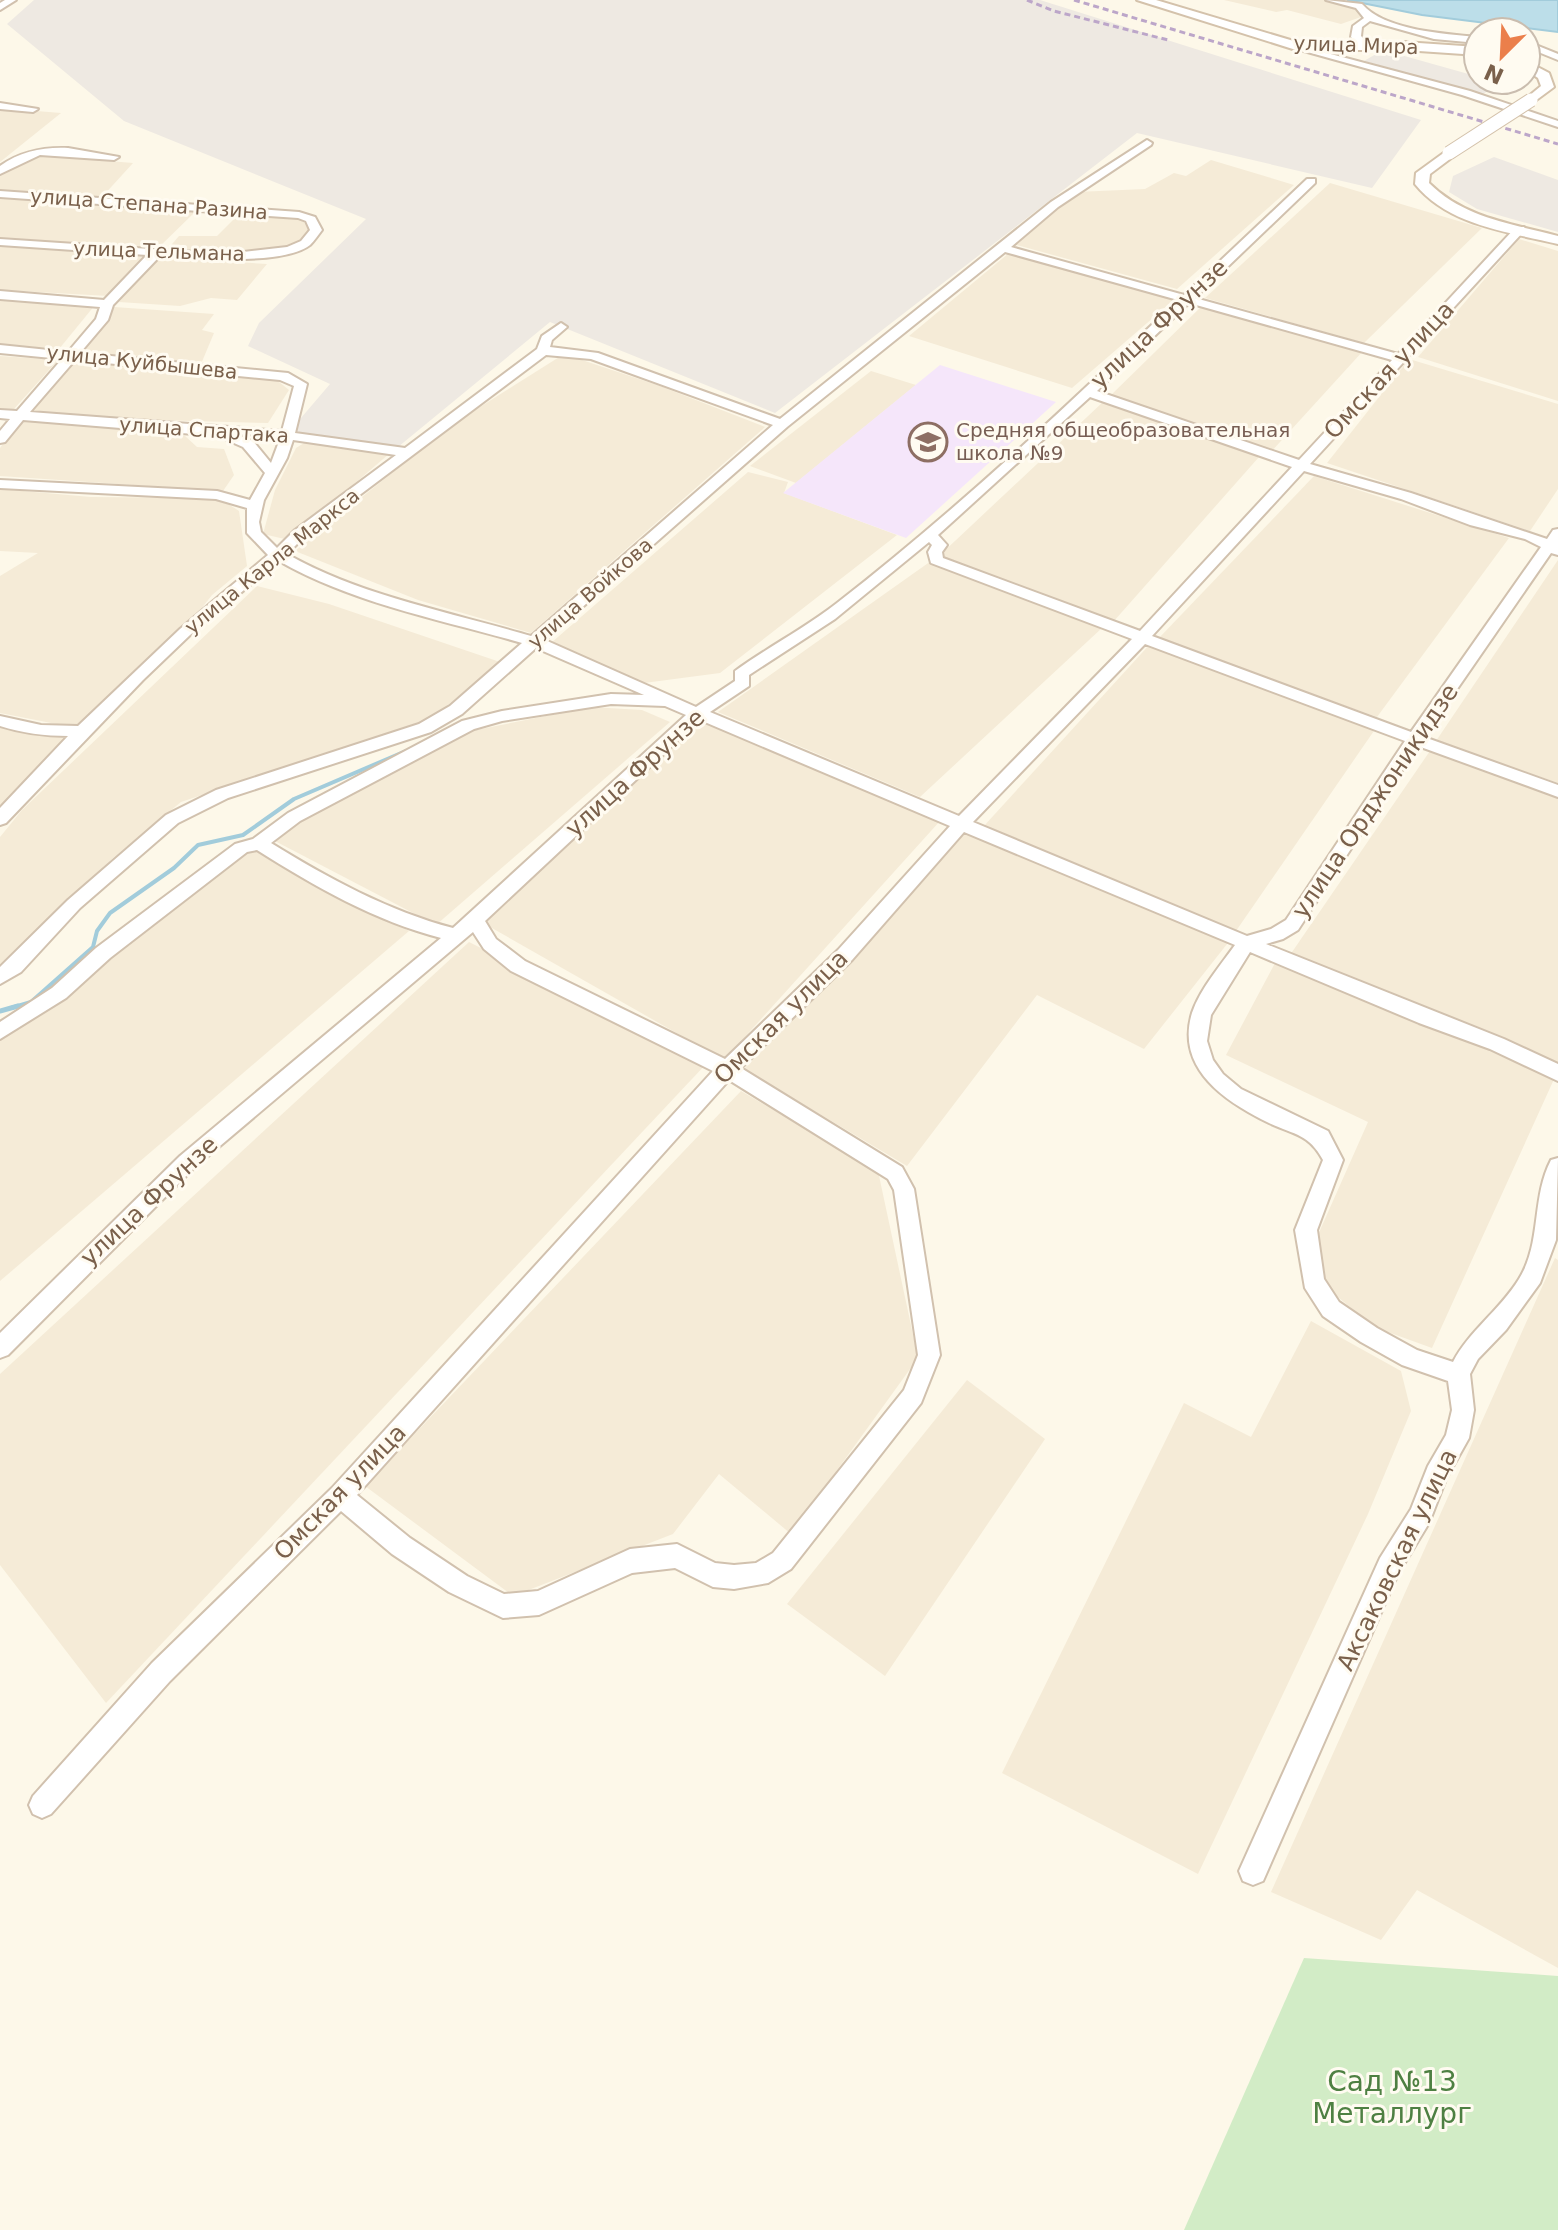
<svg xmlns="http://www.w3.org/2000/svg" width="1558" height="2230" font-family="'DejaVu Sans',sans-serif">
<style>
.residential{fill:#f5ebd7}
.industrial{fill:#eee9e2}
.education{fill:#f5e6fa}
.green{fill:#d2ecc6}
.water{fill:#bcdee9;stroke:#a2ccdb;stroke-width:2}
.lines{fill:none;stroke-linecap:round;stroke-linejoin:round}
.stream-far1{stroke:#a2ccdb;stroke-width:4}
.stream{stroke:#a2ccdb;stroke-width:5}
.street-casing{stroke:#d1c1ae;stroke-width:4}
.secondary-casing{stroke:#d4c2ab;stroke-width:4}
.street{fill:#fff;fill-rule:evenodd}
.secondary{fill:#fff;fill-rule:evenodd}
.rail{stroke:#bca6c9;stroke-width:3;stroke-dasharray:6 4;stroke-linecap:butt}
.secondary-bridge-casing{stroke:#d4c2ab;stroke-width:15;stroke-linecap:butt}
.secondary-bridge{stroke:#fff;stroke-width:13}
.labels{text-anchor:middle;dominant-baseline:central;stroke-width:6;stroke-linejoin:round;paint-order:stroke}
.far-street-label{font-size:20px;fill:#7a604b;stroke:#fffbf1}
.far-education-label{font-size:20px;fill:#785e54;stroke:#fffbf1;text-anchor:start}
.street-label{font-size:24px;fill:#7a604b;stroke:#fffbf1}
.near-park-label{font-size:28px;fill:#4e8042;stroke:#fffbf1}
</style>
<rect width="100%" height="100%" fill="#fdf8e9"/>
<!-- residential -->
<g class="residential">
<path d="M1224,0H1326L1356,7L1361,17L1341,24L1287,10L1276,12Z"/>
<path d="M0,108L61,113L0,162Z"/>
<path d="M37,154L73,158L133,163L102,197L0,190V170Z"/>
<path d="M1211,160L1294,185L1177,289L1013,244L1076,192L1145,189L1174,173L1186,176Z"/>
<path d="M1330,183L1482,228L1364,343L1205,298Z"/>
<path d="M0,198L196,211L156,250L0,240Z"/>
<path d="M239,214L295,218L311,225V232L297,243L272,251H166L179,236H217Z"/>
<path d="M1519,239L1558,251V401L1418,357Z"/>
<path d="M0,246L147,257L109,296L0,290Z"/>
<path d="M1009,253L1176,298L1072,388L909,336Z"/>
<path d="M159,257L267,264L237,300L211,298L180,306L119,302Z"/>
<path d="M0,298L95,305L59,349L0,344Z"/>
<path d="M1203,305L1363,351L1270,453L1109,397Z"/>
<path d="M114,307L214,314L202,330L214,333L201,364L83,352Z"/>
<path d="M564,354L660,386L765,427L531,633L418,600L295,551L450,426Z"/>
<path d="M0,356L58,360L13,410L0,409Z"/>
<path d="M1409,359L1558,404V489L1530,531L1327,463Z"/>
<path d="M74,361L273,377L289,390L268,423L118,419L26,412Z"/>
<path d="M871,371L916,385L796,483L750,466Z"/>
<path d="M1104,401L1259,457L1114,621L939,556Z"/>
<path d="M20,420L174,432L185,436L197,447L224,449L234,475L223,491L0,476V448Z"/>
<path d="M309,440L390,453L289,540L263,534L275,490L296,448Z"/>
<path d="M748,472L788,482L784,493L897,535L720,673L644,683L551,643Z"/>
<path d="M1314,476L1509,538L1377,717L1158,639Z"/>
<path d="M0,489L91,497L219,498L239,511L247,566L212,595L193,619L77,728L0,713V576L38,553L0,551Z"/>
<path d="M1558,560V783L1436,741Z"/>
<path d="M931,561L1102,628L920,797L718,712Z"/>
<path d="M257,586L329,604L500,662L432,718L181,802L113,858L0,965V837L22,810Z"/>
<path d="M1151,643L1378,725L1236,931L983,827Z"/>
<path d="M591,707L642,710L670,722L436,925L273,840L311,812L466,732Z"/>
<path d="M705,715L834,778L940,821L724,1060L483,923Z"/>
<path d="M0,723L68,739L0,814Z"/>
<path d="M1432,748L1558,794V1064L1290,955Z"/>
<path d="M967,824L1231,939L1144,1049L1037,995L907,1166L744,1069Z"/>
<path d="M257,846L409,931L0,1281V1035L200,883Z"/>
<path d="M469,942L707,1063L106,1703L0,1565V1374Z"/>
<path d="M1275,963L1408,1014L1555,1077L1432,1348L1374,1327L1327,1288L1317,1237L1368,1122L1226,1055Z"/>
<path d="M741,1091L878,1171L918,1358L791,1534L719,1474L673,1534L513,1596L365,1486Z"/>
<path d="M1555,1258L1558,1260V1968L1417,1890L1381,1940L1271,1892Z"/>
<path d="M1311,1321L1401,1371L1411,1411L1368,1514L1198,1874L1002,1773L1184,1403L1251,1437Z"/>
<path d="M967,1380L1045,1439L885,1676L787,1604Z"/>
</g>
<!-- industrial -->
<g class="industrial">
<path d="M34,0H1040L1421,120L1372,188L1137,133L775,413L550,322L398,447L289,432L330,384L248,346L259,323L366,219L124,121L7,24Z"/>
<path d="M1383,50L1472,75L1477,73L1478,80H1506L1483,94L1364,61Z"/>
<path d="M1494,157L1558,180V232L1477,209L1449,192L1453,176Z"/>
</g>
<!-- education -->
<path class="education" d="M940,365L1056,402L906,538L783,493Z"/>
<!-- green -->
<path class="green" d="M1304,1958L1558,1976V2230H1184Z"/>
<!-- water -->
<path class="water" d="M1347,0H1558V32L1422,15Z"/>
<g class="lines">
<!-- stream-far1 -->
<path class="stream-far1" d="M11,1008L31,1002L93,947L97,931L110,913L174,868L198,845L243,835L294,799L406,751"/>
<!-- stream -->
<path class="stream" d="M0,1011L18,1006"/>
<!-- street casing -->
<g class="street-casing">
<g id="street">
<path d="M5,0H16L0,10V3Z"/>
<path d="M1326,0L1362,4C1384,30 1444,34 1478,37V43L1434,39L1370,21L1362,27L1361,36L1372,47L1364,49L1351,37L1353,26L1364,18L1356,8Z"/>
<path d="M1526,41L1558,54V60L1526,47Z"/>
<path d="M1293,44L1470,91L1558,121V127L1462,95L1293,48Z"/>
<path d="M0,103L38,109L33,112L0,109Z"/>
<path d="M1147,140L1152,143L1151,145L1058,207L1011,247L1184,295L1307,179H1315V183L1195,298L1398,354L1516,227H1524V231L1310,464L1411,493L1547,539L1553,530L1558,529V555L1551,553L1424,737L1558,785V797L1418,746L1298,930L1283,939L1266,944L1504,1039L1558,1064V1081L1490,1049L1419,1023L1250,952L1211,1015L1207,1041L1213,1060L1223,1074L1241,1089L1328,1131L1343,1160L1317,1230L1324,1279L1339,1302L1377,1328L1417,1350L1453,1362C1469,1331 1500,1310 1519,1279C1542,1242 1531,1199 1551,1160L1558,1158L1556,1240L1540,1283L1506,1330L1478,1359L1470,1374L1474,1410L1469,1438L1446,1479L1429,1523L1398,1574L1263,1881L1253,1885L1243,1881L1239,1871L1380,1558L1411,1509L1428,1466L1446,1435L1452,1410L1448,1381L1402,1365L1361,1342L1323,1316L1305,1288L1295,1230L1323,1160C1309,1134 1295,1135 1269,1123C1226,1102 1175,1069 1192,1013C1200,989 1220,966 1235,945L964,832L852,960L741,1068L902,1167L914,1189L940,1355L921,1403L791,1569L768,1583L734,1589L713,1587L675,1568L632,1573L539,1615L503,1618L449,1592L392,1554L341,1511L170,1681L51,1814L42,1818L33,1814L29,1805L33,1796L152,1663L332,1488L713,1071L511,971L484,949L473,932L194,1168L8,1355L0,1358V1333L180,1156L441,938C375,921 314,886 257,850L247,852L110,958L66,998L0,1039V1022L52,988L96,948L235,844L253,839L288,813L462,721L502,711L611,694L644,695L536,648L462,714L431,732L228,798L178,823L80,908L21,972L0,984V967L68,900L166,815L216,790L419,724L450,706L522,643C442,620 352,603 279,561L190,635L143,680L6,823L0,825V808L68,736C45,736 22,733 0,726V716L41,725L78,726L180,629L268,555L247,533V508L216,499L0,488V480L217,491L250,500L265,473L243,447L218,436L23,420L5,442L0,443V431L10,419L0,418V410L17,411L62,359L0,353V345L68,352L96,319L100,307L0,299V291L104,300L147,255L0,245V239L226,254L287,247L301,241L310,230L306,221L298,218L0,197V191L299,212L315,217L322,230C318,235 314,241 310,245C283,266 194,258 160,256L113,305L108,320L80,353L288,373L307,384L295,433L405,448L537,349L542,336L561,323L567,327L552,340L550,347L598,353L780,419L1051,202ZM1005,252L1178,300C1068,405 957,510 837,603C805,628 768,647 735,671V681L696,707L545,640L787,427ZM1189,303L1392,360L1299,460L1097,391ZM546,355L591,359L773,425L531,636C450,612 361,596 287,554L305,536ZM75,360L280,380L294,386L282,431L30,412ZM1090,397L1292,467L1140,631L943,558L942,552L947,545L938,535ZM247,434L280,439L271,463L253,441L237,435ZM293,440L396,455L295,530L277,548L261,532L259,522L264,500L287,458ZM1304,471L1401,499L1470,525L1525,539L1541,547L1411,732L1152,636ZM929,542L932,545L928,552L931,563L1132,639L959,816L710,712L749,686V675L835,619ZM1145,644L1405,741L1286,920L1271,929L1247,936L973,822ZM611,704L665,706L686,715L453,928C388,911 328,878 271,843L300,821L474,729L502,721ZM700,720L950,826L838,950L725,1059L525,961L496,939L485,921ZM729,1080L888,1179L894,1190L918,1355L904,1390L773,1553L756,1563L734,1565L715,1563L677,1544L630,1549L538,1591L504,1594L467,1576L410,1538L357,1495Z"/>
<path d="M68,148L119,157L114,160L40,155L0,174V166C21,151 43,147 68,148Z"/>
</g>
</g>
<!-- secondary casing -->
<g class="secondary-casing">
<g id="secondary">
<path d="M1137,0H1156L1297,42H1404L1478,47V55L1404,50H1296Z"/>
<path d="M1526,61L1549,73L1554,87L1531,104L1524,100L1541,86L1538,78L1526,70Z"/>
<path d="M1449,149L1454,150V156L1430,174L1429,183C1464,218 1513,224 1558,236V244C1509,232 1449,226 1415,184L1416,173Z"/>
</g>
</g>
<!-- street -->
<use href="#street" class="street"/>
<!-- secondary -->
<use href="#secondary" class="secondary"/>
<!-- rail -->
<g class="rail">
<path d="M1027,0L1054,11L1168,40"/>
<path d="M1074,0L1558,144"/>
</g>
<!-- secondary-bridge casing -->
<g class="secondary-bridge-casing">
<path id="secondary-bridge" d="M1449,153L1531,100"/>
</g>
<!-- secondary-bridge -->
<use href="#secondary-bridge" class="secondary-bridge"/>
</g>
<!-- icons -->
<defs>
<g id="school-ring" transform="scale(2)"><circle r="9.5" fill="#fffbf1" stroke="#8d6e63" stroke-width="1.5"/><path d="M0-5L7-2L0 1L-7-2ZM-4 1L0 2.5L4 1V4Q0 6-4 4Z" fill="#8d6e63"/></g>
</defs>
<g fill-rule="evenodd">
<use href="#school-ring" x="928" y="442"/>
</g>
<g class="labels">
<!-- far-street labels -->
<g class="far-street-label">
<text transform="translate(1356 45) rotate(2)">улица Мира</text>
<text transform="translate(149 204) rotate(4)">улица Степана Разина</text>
<text transform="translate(159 251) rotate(2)">улица Тельмана</text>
<text transform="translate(142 362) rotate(6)">улица Куйбышева</text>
<text transform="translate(204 430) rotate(4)">улица Спартака</text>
<text transform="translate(272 561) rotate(-39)">улица Карла Маркса</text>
<text transform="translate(590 593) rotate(-41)">улица Войкова</text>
</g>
<!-- far-education labels -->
<g class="far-education-label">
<text x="956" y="430">Средняя общеобразовательная<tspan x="956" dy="23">школа №9</tspan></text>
</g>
<!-- street labels -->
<g class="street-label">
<text transform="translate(1159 324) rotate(-43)">улица Фрунзе</text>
<text transform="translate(1389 370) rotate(-47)">Омская улица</text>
<text transform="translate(635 773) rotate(-42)">улица Фрунзе</text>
<text transform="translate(1375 801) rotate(-56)">улица Орджоникидзе</text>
<text transform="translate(781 1017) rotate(-45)">Омская улица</text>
<text transform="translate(149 1201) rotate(-43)">улица Фрунзе</text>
<text transform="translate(340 1492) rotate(-46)">Омская улица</text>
<text transform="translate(1397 1560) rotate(-64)">Аксаковская улица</text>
</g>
<!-- near-park labels -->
<g class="near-park-label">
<text x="1392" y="2081">Сад №13<tspan x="1392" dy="32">Металлург</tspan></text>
</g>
</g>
<!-- north arrow -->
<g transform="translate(1502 56) rotate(204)"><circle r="38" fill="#fffbf1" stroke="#cabdaf" stroke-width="2"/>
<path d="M0-6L14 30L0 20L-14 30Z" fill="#eb7f4b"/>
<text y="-12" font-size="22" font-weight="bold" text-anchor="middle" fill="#7a604b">N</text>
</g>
</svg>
